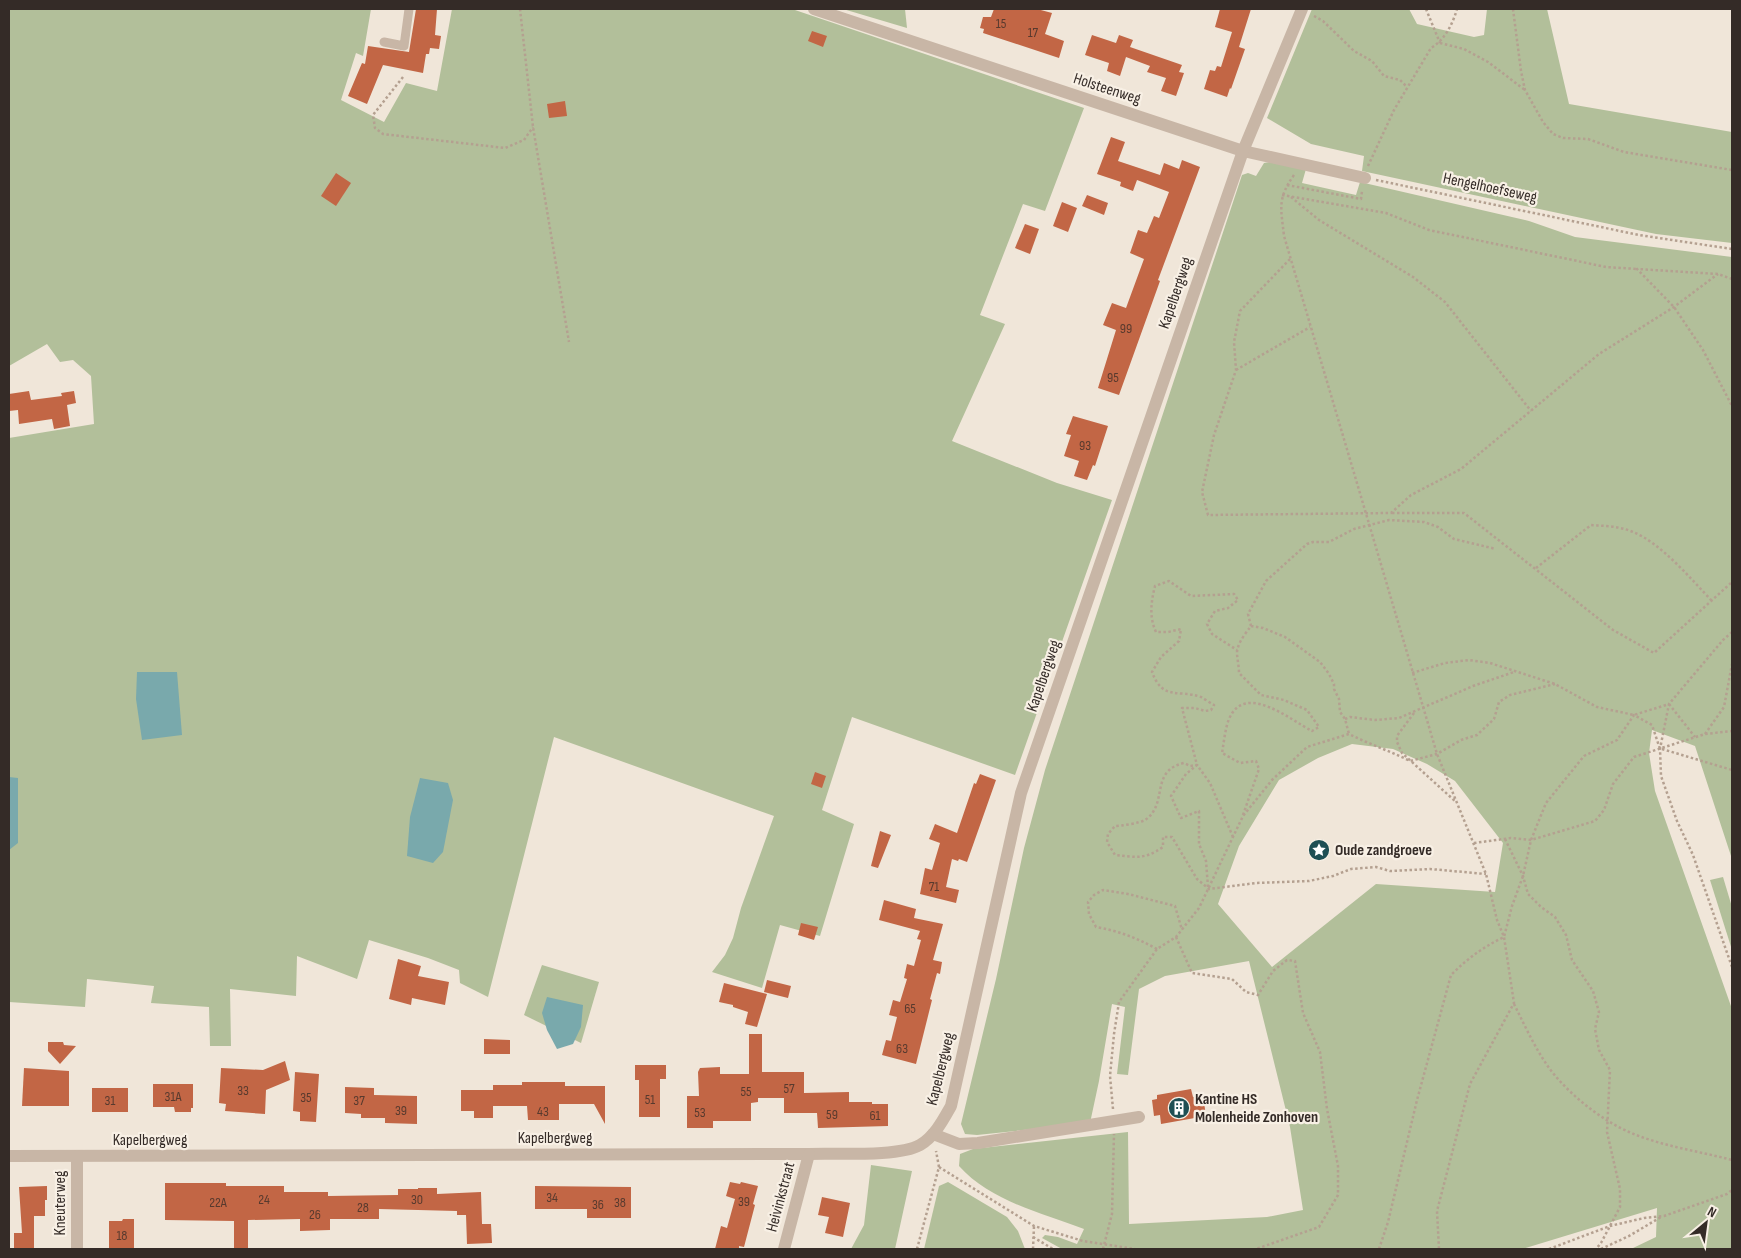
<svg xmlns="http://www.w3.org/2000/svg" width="1741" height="1258" font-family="'Sofia Sans Condensed',sans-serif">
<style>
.green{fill:#b2bf9a;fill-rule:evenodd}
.water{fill:#79a9ac}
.building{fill:#c26645}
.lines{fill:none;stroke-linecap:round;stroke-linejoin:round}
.path{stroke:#b4a090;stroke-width:2.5;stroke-dasharray:2.5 2.5;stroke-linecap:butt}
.lane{stroke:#c8b6a6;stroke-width:9}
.street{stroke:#c8b6a6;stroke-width:12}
.labels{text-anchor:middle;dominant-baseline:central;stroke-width:4.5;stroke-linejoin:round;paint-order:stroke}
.number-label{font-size:14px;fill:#583a2e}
.street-label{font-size:16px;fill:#342b27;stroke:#f8f0e5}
.poi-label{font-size:16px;font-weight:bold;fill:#342b27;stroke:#f8f0e5;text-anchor:start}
</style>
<rect width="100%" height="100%" fill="#f0e6d9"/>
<!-- green -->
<g class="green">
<path d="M9,9H371L363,56L356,53L341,100L384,122L406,83L437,91L452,9H792L1084,108L1045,211L1023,204L980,315L1005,324L952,441L1057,483L1112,500L1015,775L852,717L822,810L854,824L820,936L780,925L762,988L712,972L725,955L733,938L741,908L774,816L554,737L488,997L460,983L459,970L428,958L369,940L357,979L297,956L296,996L230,989L231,1046H210L209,1007L151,1003L154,986L87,979L85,1007L9,1002V438L94,424L91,376L73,360L60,362L47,344L9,366Z"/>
<path d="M843,9H905L907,28Z"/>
<path d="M1312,9H1409L1417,24L1474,37L1484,35L1487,9H1547L1569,104L1732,132V243L1656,234L1362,171L1364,156L1311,144L1267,118Z"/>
<path d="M1270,162L1306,169L1302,183L1356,195L1360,182L1529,221L1575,237L1732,257V859L1695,746L1652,730L1649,753L1655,791L1732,1009V1249H1631L1656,1237L1657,1208L1522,1249H1062L1042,1238L1045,1235L1058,1237L1077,1244L1084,1229C1042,1213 990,1201 959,1166L960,1154L973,1149L1128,1132L1129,1224L1267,1217L1303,1210L1290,1127L1249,961L1165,976L1139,989L1128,1075L1117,1074L1125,1007L1112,1004L1099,1081L1090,1123L977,1135L965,1134L961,1124L996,979L1024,848L1045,770L1242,175L1248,173L1256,176L1264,163ZM1352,744L1393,749L1427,764L1455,781L1503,843L1495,892L1376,884L1272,967L1218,904L1239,846L1279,780L1318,758Z"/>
<path d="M1723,877L1732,907V950L1710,880Z"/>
<path d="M542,965L599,982L581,1043L524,1015Z"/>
<path d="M871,1165L912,1171L895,1249H851L864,1225Z"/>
<path d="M948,1182L1007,1217L1018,1231L1025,1249H924L939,1186Z"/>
</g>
<!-- water -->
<g class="water">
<path d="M137,672H177L182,735L142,740L136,699Z"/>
<path d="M9,777L18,778V843L9,850Z"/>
<path d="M420,778L448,783L453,800L443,852L433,863L407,856L410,817Z"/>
<path d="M547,997L583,1005L581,1027L573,1044L557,1049L547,1030L542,1013Z"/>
</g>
<!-- building -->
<g class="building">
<path d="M416,9H437L435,35L441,36L439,49L430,48L429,54H426L423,73L383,65L367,104L348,96L362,63L365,64L368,46L409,52Z"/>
<path d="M994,9H1037L1052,13L1045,34L1064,41L1059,58L983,33L984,29L980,28L983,17H991Z"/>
<path d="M1220,9H1251L1239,47L1245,49L1231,89L1230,88L1227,97L1204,89L1210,70L1215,71L1217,66L1221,67L1232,32L1215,27Z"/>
<path d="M812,31L827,36L823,47L808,41Z"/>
<path d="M1092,35L1116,43L1119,35L1133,40L1130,47L1182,65L1179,72L1184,73L1176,96L1161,91L1166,78L1147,72L1150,66L1126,57L1120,76L1107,71L1109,63L1085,55Z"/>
<path d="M565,101L567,116L549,118L547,104Z"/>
<path d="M1111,137L1125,142L1118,161L1160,175L1164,163L1179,169L1182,160L1200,167L1158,280L1160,281L1119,395L1098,388L1116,330L1103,325L1112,303L1126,308L1144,259L1130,253L1138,230L1147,233L1154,216L1159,218L1169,192L1137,180L1133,191L1120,186L1121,182L1097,174Z"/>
<path d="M336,173L351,183L336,206L321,196Z"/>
<path d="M1087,195L1108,203L1104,215L1082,206Z"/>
<path d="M1062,202L1077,208L1068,232L1053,226Z"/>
<path d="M1025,224L1039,229L1030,254L1015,248Z"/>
<path d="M29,391L31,400L62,396L61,393L74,391L76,403L67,405L70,426L54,429L52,419L19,424L18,410L9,411V394Z"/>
<path d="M1073,416L1108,426L1095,466L1093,465L1087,480L1074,476L1079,461L1064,456L1071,435L1066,434Z"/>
<path d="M815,772L826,776L822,788L811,784Z"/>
<path d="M980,774L996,780L967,862L959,859L958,861L952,859L946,887L959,890L956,903L920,894L925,868L932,870L940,843L929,839L935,824L957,833L974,783L976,784Z"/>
<path d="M880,831L891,835L878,868L871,866Z"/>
<path d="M884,900L916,909L914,918L943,924L933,960L942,962L940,974L937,973L930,999L932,1000L916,1064L882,1055L886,1040L891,1041L897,1017L889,1015L893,1000L900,1002L907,979L904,978L907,964L914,966L921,940L917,939L920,931L879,920Z"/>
<path d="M801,923L818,927L814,940L798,935Z"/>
<path d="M398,959L421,966L418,976L449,982L445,1005L412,998L411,1005L389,999Z"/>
<path d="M767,980L791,986L788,998L764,992Z"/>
<path d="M724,983L767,994L757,1027L745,1024L748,1012L733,1007V1005L719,1002Z"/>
<path d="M749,1034H762V1072H804V1093L849,1092V1102H872V1104H888V1126L818,1128L817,1113H784V1098H758V1102L751,1103V1121H713V1128H687V1096H699L698,1072L700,1068L720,1067V1074H749Z"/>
<path d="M484,1039L510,1040V1054H484Z"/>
<path d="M48,1042H63L64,1045L76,1046L60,1064L48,1051Z"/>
<path d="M285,1061L290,1080L266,1090L265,1114L225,1111L226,1104L219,1103L221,1068L263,1070Z"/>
<path d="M635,1065H666V1079H660V1117H639V1080H635Z"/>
<path d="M24,1068L69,1071V1106H22Z"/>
<path d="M295,1072L319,1074L316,1122L300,1121V1112L293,1111Z"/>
<path d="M522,1082H565V1086H605V1124L594,1104H559V1120H528L527,1106H493V1118H474V1111H461V1090H493V1085H522Z"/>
<path d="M153,1084H193V1108H191V1112H175L174,1107H153Z"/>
<path d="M345,1087L374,1088V1095L417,1096V1124L385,1123V1118H361V1114L345,1113Z"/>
<rect x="92" y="1088" width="36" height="24"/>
<path d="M1191,1089L1193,1097L1203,1095L1206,1116L1161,1124L1160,1115L1154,1116L1152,1100L1157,1099V1095Z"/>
<path d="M730,1182L740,1184L741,1182L758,1186L753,1204L755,1205L744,1247L739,1246V1249H715L721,1226L727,1228L735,1199L726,1196Z"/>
<path d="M165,1183H226V1186H284V1192H328V1196L398,1195V1189H418V1188H437V1194L481,1192L482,1224H491L492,1243L467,1244L466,1215H457V1211L379,1209V1219H330V1230L300,1231V1219L248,1220V1249H234V1221L165,1220Z"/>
<path d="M47,1186V1200H45V1216H34V1249H14V1233H22L19,1187Z"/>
<path d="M535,1186L631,1187V1218H587V1209H535Z"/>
<path d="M822,1197L850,1203L843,1237L825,1233L829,1217L818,1215Z"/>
<path d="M123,1219H134V1249H109V1221H122Z"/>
</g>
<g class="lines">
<!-- path -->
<g class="path">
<path d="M520,9L533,127L569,342"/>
<path d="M1426,9L1440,43"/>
<path d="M1513,9L1521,71L1525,90L1543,122L1553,134L1563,138L1588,139L1624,152L1732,170"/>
<path d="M1314,16L1323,21L1354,51L1372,61L1384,76L1400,80L1407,87"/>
<path d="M1440,43L1464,49L1488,62L1525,90"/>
<path d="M403,77L373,115L375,128L383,134L505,148L524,140L533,127"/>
<path d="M1368,166L1394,110L1431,48C1445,40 1453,23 1457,9"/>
<path d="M1294,175C1277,199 1281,208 1284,236L1437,754L1486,874L1497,920L1504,937L1514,1003L1470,1084L1437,1211L1439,1249"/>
<path d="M1376,180L1639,235L1732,249"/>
<path d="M1287,185L1361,199L1362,191"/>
<path d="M1282,195L1386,213L1429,230L1606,267L1637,269"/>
<path d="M1291,197L1319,220L1413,277L1445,302L1531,411"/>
<path d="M1290,259L1240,311L1234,342L1236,370L1214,435L1202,492L1208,515L1391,513L1411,495L1461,469L1599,354L1674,307L1718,274"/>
<path d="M1732,279L1718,274L1637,269L1674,307L1703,350L1732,406"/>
<path d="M1236,370L1310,327"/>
<path d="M1392,513H1464L1613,630L1654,653L1732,582"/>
<path d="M1536,568L1591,525C1605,526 1619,526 1633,532C1661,543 1691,579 1712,601"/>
<path d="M1251,626L1263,628L1285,637L1320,662L1329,674L1334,684V689L1339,699L1340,712L1345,719L1349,734"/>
<path d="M1732,632L1723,640L1669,704L1660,749L1661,776L1677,821L1693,855L1732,967"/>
<path d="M1412,673L1445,663L1469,660L1490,663L1555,684L1597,707L1634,715L1669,704"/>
<path d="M1669,704L1695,737"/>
<path d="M1414,713L1397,736V742L1402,753L1456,802"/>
<path d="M1345,719L1350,717L1375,720L1399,718L1473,686L1514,672"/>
<path d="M1705,734L1724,707L1732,664"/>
<path d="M1662,749L1732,770"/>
<path d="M1243,815L1259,769L1256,761L1240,763L1222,753C1224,742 1225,729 1229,719C1245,682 1289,719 1312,731L1319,727L1307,710L1284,700L1261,695L1239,673C1239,666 1237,659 1237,652C1238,642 1246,633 1251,626L1248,614L1266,581L1307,544L1313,542H1329L1354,529L1389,520L1424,522L1438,527L1454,539L1496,549"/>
<path d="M1233,837L1210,783L1197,765L1190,766L1184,763C1149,771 1169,804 1145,820C1140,823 1121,826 1115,826L1108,834L1107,842L1115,855C1136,857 1144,860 1163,847V837H1172L1197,879L1209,889L1256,883L1309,881L1333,876L1351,869L1376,867L1390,871L1430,869L1486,874"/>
<path d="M1505,839L1523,876L1528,894L1541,907L1555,917L1566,935L1572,960L1593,991L1599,1012L1595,1029L1599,1050L1610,1070L1607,1132L1620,1189V1207L1601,1243L1596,1249"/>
<path d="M1474,843L1511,838L1531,840L1595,821L1604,810L1613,784L1634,757L1705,734L1732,731"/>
<path d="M1208,887L1206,861L1199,844V811L1181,818L1171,796L1186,774L1197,765L1182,708H1195L1205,711L1211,710L1214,705C1210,703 1205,699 1201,697C1177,689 1163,701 1152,672L1161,657L1179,641L1181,629L1168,632H1156C1149,617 1151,602 1155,586L1169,581L1191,596L1234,594L1238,600L1228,608L1215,611L1207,624L1212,634L1237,650"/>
<path d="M1176,937L1192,973L1232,979L1246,992L1258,995L1273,971L1287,960L1295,961L1303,1013L1320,1052L1327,1109L1338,1166V1195L1319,1227L1256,1249"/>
<path d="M1157,949C1137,938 1119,931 1096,927L1089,914L1088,902L1094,895L1103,890L1128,894L1175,906L1182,930"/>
<path d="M1514,1004C1524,1024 1534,1046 1547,1065C1565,1091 1599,1119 1629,1132C1661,1146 1698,1151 1732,1160"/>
<path d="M1113,1109L1110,1076L1114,1034L1119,1002L1157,949L1176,937L1199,908L1243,816L1272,780L1307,747L1349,734C1369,744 1390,751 1410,761L1437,754L1461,740L1477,735L1494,719L1499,702L1510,695L1555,684"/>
<path d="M939,1167L1034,1226L1083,1241L1135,1249"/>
<path d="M1033,1237L1053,1249"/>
<path d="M917,1249L939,1167L936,1151"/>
<path d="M1033,1249L1034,1226"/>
<path d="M1103,1249L1112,1214L1114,1134"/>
<path d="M1379,1249L1388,1222L1417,1100L1451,975C1467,959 1483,947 1504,937L1512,906L1523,876L1531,840L1546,803L1584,756L1617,740L1634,715L1652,725L1660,749"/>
<path d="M1549,1249L1610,1226L1644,1218L1664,1216L1727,1194L1732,1190"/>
<path d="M1601,1249L1629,1236L1661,1217"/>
</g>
<!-- lane -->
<path class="lane" d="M384,42L404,46L409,9"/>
<!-- street -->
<g class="street">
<path d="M814,9L1243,151L1365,178"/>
<path d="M933,1134L959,1144L978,1143L1139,1117"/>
<path d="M9,1156L809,1154C836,1153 899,1157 920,1145C935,1136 943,1120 951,1106L1021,793L1243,151L1302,9"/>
<path d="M77,1249V1156"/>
<path d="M784,1249L809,1154"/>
</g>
</g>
<!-- icons -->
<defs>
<g id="sight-disc" transform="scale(1.125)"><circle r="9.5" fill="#1e4f54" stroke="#f8f0e5"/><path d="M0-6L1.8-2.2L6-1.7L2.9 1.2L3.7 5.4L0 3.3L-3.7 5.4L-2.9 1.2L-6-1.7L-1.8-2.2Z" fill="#fff"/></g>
<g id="building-disc" transform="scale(1.125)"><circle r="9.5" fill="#1e4f54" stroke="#f8f0e5"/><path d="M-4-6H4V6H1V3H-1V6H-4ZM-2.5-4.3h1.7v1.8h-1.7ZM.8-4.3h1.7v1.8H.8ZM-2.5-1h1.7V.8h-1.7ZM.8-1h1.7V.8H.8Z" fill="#fff"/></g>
</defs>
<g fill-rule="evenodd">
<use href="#sight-disc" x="1319" y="850"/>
<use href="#building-disc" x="1179" y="1108"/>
</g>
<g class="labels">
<!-- number labels -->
<g class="number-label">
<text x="1001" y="23">15</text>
<text x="1033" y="32">17</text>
<text x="1126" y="328">99</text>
<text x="1113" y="377">95</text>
<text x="1085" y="445">93</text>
<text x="934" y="886">71</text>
<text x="910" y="1008">65</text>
<text x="902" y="1048">63</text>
<text x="789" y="1088">57</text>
<text x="243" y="1090">33</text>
<text x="746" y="1091">55</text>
<text x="173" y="1096">31A</text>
<text x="306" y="1097">35</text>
<text x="650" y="1099">51</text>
<text x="110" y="1100">31</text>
<text x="359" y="1100">37</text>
<text x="401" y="1110">39</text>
<text x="543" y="1111">43</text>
<text x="700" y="1112">53</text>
<text x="832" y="1114">59</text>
<text x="875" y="1115">61</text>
<text x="552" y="1197">34</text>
<text x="264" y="1199">24</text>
<text x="417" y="1199">30</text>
<text x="744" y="1201">39</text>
<text x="218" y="1202">22A</text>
<text x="620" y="1202">38</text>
<text x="598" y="1204">36</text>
<text x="363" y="1207">28</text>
<text x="315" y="1214">26</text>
<text x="122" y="1235">18</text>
</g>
<!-- street labels -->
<g class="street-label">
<text transform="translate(1107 89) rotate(18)">Holsteenweg</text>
<text transform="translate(1490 188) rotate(12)">Hengelhoefseweg</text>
<text transform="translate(1176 293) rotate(-71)">Kapelbergweg</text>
<text transform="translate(1044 676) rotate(-71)">Kapelbergweg</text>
<text transform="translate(941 1069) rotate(-76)">Kapelbergweg</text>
<text x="555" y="1138">Kapelbergweg</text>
<text x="150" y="1140">Kapelbergweg</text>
<text transform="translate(781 1197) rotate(-75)">Heivinkstraat</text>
<text transform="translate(60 1203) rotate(-90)">Kneuterweg</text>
</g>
<!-- poi labels -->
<g class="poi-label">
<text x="1335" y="850">Oude zandgroeve</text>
<text x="1195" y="1099">Kantine HS<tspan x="1195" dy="18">Molenheide Zonhoven</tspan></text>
</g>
</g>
<!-- border -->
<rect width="1741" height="1258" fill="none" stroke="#342b27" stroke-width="20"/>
<!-- north arrow -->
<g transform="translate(1706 1223) rotate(29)" stroke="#f8f0e5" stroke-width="4" paint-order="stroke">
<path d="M0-4L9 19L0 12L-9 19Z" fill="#342b27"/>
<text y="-8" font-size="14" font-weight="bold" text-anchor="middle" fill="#342b27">N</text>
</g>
</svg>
